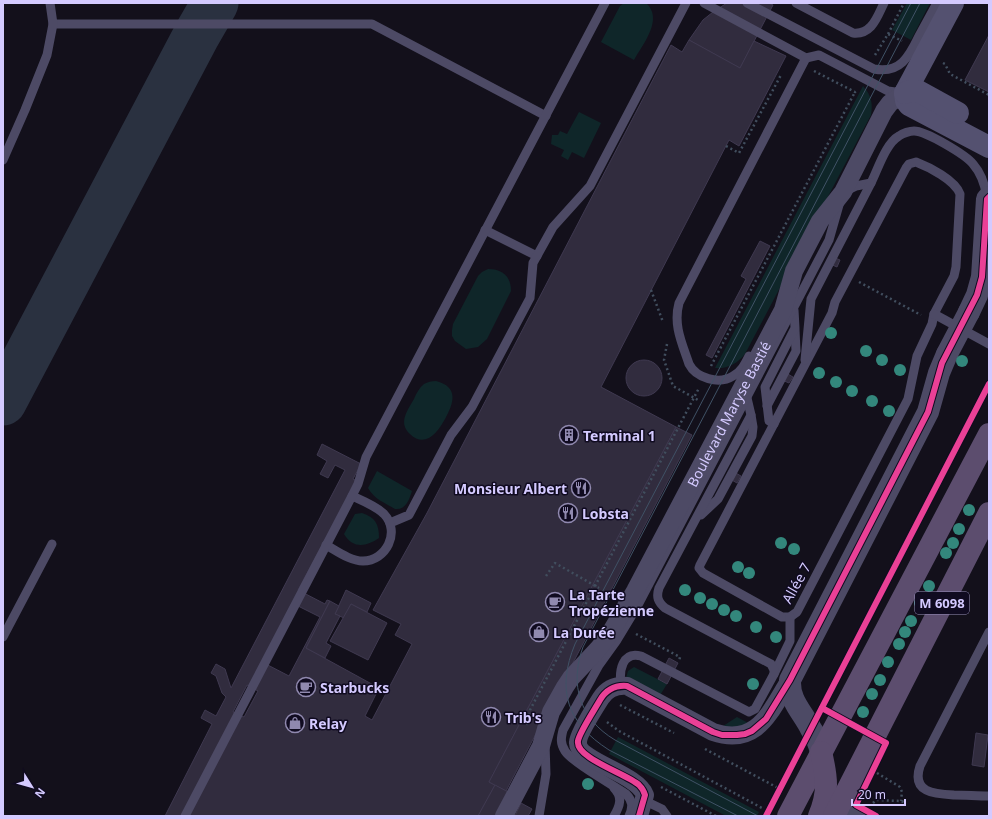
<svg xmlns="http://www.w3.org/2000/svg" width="992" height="819" font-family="'Noto Sans',sans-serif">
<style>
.green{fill:#0f2629}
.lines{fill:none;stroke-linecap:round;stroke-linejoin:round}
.taxiway{stroke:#2a3140;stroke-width:47}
.building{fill:#312c3e;stroke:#3f3950;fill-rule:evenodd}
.path{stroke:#414e5e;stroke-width:2.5;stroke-dasharray:2 3;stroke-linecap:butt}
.service{stroke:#4d4a65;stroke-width:9}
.minor{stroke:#4d4a65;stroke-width:18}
.tertiary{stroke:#4d4a65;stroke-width:22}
.secondary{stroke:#545170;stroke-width:22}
.primary{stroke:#5c4d6e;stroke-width:22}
.tram{stroke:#405266;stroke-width:1}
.tertiary-bridge{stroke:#4d4a65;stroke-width:22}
.cycleway-casing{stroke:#100b20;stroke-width:8}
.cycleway{stroke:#ea4096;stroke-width:6}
.tree{fill:#33877c}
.labels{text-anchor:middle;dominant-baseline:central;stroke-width:3;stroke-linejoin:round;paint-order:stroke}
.shield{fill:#100b20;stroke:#9991bc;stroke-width:1}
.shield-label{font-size:13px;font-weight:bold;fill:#d4caff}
.street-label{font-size:14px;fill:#d4caff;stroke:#100b20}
.poi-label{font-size:14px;font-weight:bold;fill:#d4caff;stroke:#100b20;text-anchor:start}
</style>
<rect width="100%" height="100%" fill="#13101b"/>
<!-- green -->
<g class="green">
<path d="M624,3H646C664,19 643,44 634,60L601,42L620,6Z"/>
<path d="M907,3H930L911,40L892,30Z"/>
<path d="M863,86C871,95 873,103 871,115L745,354C737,364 727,369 715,368Z"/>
<path d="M579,112L601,123L584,158L572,152L568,160L561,156L564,150L551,144L552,135H558L560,131L567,134Z"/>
<path d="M488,269C502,269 511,276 511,291L487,339L478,347L466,349L455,341L452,336V330L453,324L478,276L482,272Z"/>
<path d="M436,381C459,387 454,403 445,419C438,432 425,449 410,434C398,423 407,411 414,399C416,394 419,388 424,384C428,382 431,381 436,381Z"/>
<path d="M377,471L412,491C409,500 406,510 395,509C385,503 374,499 368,488Z"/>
<path d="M362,513C375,517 379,524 379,538C366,547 353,549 344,534L355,514Z"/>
<path d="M634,667L667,684L659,697L626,678L628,671Z"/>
<path d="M737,717L750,724L745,728H720Z"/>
<path d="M618,737L759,812L757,816H726L609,754Z"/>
</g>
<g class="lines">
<!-- taxiway -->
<path class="taxiway" d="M3,402L196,36L215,3"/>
</g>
<!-- building -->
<g class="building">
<path d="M727,3H769L773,5L740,68L689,40L703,20L713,12Z"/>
<path d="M989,35V92L965,80Z"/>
<path d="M689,40L740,68L754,41L786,56L739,146L729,140L601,387L676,427L489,782L495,785L478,816H165L212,724L201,718L205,710L216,716L226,697L222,693L216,676L211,673L216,664L225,669L231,688L345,470L335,465L328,478L320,474L327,461L317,455L322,444L361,464L353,479L357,481L298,590L325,604L327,600L330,601L306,648L379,688L365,716L372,720L412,644L395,635L401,624L373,610L427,513L671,45L682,52ZM292,603L320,617L289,676L262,662ZM247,685L258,691L244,717L233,712Z"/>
<path d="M760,241L770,246L712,358L706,355L746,279L741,276Z"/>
<path d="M833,257L840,260L837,267L830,264Z"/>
<circle cx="644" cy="378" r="18"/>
<path d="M786,373L793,377L789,383L782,380Z"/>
<path d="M676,427L692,435L506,791L489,782Z"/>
<path d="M734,472L741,476L737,483L730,479Z"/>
<path d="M346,590L371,603L367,612L351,604L344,618L335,614Z"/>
<path d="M330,601L339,606L335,614L340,616L326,643L331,646L325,658L306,648Z"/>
<path d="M351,604L387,623L368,660L330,641Z"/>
<path d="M669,658L678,663L667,684L658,679Z"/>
<path d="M976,733L988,735L984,767L972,765Z"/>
<path d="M495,785L510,793L498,816H478Z"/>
<path d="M521,803L532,809L528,816H515Z"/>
</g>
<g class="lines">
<!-- path -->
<g class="path">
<path d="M888,34L904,3"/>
<path d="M875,55L888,34L902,41"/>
<path d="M943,63L945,64L950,74L989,95"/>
<path d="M814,71L855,92L856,91"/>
<path d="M726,146L739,153L781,75"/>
<path d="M859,282L921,315"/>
<path d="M651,290L663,322"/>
<path d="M667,344L664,360L673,386L698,400"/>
<path d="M711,366L855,92"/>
<path d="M546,576L555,563L599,588"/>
<path d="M636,634L680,657L679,662"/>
<path d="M620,705L674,733"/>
<path d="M607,722L619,731L762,808"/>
<path d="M527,725L530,710L699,388"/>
<path d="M705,749L780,789"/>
<path d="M877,773L900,787L902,792L901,801"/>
<path d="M661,787L716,816"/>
<path d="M873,803L876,800L901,801L906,803"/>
</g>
<!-- service -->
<g class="service">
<path d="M704,3L806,58L819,55L888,91L902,93"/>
<path d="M747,3L874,69C900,74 909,57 919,36C925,25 931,14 937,3"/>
<path d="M796,3L853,33C872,35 877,17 884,3"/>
<path d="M53,24H372L546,116"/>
<path d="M3,160L25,110L47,55L53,24L50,3"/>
<path d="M916,162C929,167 955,180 960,194L956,267L954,276L934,314L932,324L917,356L908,399L797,612L790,617H782L703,573L699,568L700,565L832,313L835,302L906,168L909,164Z"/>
<path d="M846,191L856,186L871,183C878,169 886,143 899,136C903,133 910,131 914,131C926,131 966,155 973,164C981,173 985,185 987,197"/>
<path d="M485,230L537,256"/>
<path d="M934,314L989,344"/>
<path d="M749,356C745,364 741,372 733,376C719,385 696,378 689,364C682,343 673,325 679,303L806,58"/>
<path d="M805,360L811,299L871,183"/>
<path d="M767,406L796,351L795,330"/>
<path d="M774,424L769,421L765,387L795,328L794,310"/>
<path d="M701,515L718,499L752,436L753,427L751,415"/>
<path d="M390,523L409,515L451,435L472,407L530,298L533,263L553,227L590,186L686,3"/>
<path d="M326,545C337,551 350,561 363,561C386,561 401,532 384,514C376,506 363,501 352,496"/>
<path d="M989,632L920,766C911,793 935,794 954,795C966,795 977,796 989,796"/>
<path d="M3,637L52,544"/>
<path d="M774,674L790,641V617"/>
<path d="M621,685C619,671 622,651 641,656L749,712L755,709L774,674V670L771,664L665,608C658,602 656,597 659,588L751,415L747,398"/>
<path d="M614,788C623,797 620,806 614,816"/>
<path d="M641,799L662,809L667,816"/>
<path d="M185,816L352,496L358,484L366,457L605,3"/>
<path d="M539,816L546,774L545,744"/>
<path d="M629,816C633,807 633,801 626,794C613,785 572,762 565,751C560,743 561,738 563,730L599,665L617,640L637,607L829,240L839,205"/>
</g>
<!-- minor -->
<g class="minor">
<path d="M840,805L861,816"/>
<path id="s1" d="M504,816L541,746L551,712L565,687L571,678L598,649L609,635L635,591L783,310L794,271L820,221L843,192L884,111L890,103L905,93"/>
<path d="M639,816L645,795C637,773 576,761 578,742C578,734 596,706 601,698C607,689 616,685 627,686L713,732C758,747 770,711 790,680"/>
</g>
<!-- tertiary -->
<g class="tertiary">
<path d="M969,312L977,295L982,277L987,199L989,197"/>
<path d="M821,752C819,744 816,736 811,729C802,711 789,701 790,680L928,412L939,373L947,354"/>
</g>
<!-- secondary -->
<g class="secondary">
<path d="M905,93L906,101L909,105L989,147"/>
<path d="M905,93L953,3"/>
<path d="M905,93L909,91H918L958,113"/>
</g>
<!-- primary -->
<g class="primary">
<path d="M788,816L989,434"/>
<path d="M819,816C829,792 827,777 821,752"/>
<path d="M834,816L989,513"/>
</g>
<!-- tram -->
<g class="tram">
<path d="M738,816L609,750C567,723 556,690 575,644L911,3"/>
<path d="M758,816L615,740C580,719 569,685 583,647L920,3"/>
</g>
<!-- tertiary-bridge -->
<path class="tertiary-bridge" d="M947,354L969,312"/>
<!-- cycleway casing -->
<g class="cycleway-casing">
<g id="cycleway">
<path d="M822,708L886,743L856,805L876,816"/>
<path d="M639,816L645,795C644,791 642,788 639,785C627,774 575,758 578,741C579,733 595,709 600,700C606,690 615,685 627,686L713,732L722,735H737L745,734L752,731L766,719L790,680L928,412L942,363L977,295L982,277L987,199L989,197"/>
<path d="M766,816L989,384"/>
</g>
</g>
<!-- cycleway -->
<use href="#cycleway" class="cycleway"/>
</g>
<!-- trees -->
<g class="tree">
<circle cx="831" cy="333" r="6"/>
<circle cx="866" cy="351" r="6"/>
<circle cx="882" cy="360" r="6"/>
<circle cx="962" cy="361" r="6"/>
<circle cx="900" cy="370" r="6"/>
<circle cx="819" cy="373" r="6"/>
<circle cx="836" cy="382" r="6"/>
<circle cx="852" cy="391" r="6"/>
<circle cx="872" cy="401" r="6"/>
<circle cx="889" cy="411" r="6"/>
<circle cx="969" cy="510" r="6"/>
<circle cx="959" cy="529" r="6"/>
<circle cx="781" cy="543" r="6"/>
<circle cx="953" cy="543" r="6"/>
<circle cx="794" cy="549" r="6"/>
<circle cx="946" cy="553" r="6"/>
<circle cx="738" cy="567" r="6"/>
<circle cx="749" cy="573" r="6"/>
<circle cx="929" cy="586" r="6"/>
<circle cx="685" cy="590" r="6"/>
<circle cx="700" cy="598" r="6"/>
<circle cx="920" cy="603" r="6"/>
<circle cx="712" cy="604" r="6"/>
<circle cx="724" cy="610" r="6"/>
<circle cx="736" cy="616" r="6"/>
<circle cx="911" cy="621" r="6"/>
<circle cx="756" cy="627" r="6"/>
<circle cx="905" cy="632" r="6"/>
<circle cx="776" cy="637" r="6"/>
<circle cx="899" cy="644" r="6"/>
<circle cx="888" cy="662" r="6"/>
<circle cx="880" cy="680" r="6"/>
<circle cx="753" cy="684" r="6"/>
<circle cx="872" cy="694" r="6"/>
<circle cx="863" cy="712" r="6"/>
<circle cx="588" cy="784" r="6"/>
</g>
<!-- icons -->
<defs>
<g id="building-ring" transform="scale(1)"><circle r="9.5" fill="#100b20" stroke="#9089af" stroke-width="1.5"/><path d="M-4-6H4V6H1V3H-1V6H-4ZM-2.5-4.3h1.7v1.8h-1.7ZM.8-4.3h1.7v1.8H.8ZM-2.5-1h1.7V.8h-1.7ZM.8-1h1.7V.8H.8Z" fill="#9089af"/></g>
<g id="restaurant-ring" transform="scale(1)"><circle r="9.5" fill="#100b20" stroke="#9089af" stroke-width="1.5"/><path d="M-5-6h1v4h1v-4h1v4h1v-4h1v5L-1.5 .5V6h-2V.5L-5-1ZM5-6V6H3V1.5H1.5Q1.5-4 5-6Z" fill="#9089af"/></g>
<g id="cafe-ring" transform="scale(1)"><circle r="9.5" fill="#100b20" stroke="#9089af" stroke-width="1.5"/><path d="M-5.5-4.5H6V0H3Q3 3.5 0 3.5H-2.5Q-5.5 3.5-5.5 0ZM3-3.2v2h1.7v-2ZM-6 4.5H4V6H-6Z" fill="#9089af"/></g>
<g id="shop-ring" transform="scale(1)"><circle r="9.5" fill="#100b20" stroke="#9089af" stroke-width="1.5"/><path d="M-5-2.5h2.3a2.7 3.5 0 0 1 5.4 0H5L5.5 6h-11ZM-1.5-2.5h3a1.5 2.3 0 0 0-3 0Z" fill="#9089af"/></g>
</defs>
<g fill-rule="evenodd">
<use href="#building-ring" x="569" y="435"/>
<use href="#restaurant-ring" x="581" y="488"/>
<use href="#restaurant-ring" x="568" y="513"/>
<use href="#cafe-ring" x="555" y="602"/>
<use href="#shop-ring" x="539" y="632"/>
<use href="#cafe-ring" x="306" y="687"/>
<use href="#restaurant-ring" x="491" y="717"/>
<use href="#shop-ring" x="295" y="723"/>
</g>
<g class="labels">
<!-- shield labels -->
<rect class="shield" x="915" y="592" width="54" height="22" rx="3"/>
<g class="shield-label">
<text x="942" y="603">M 6098</text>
</g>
<!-- street labels -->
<g class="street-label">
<text stroke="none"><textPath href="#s1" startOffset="463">Boulevard Maryse Bastié</textPath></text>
<text transform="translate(796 583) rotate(-61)">Allée 7</text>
</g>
<!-- poi labels -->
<g class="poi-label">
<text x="583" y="435">Terminal 1</text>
<text x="567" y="488" text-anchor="end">Monsieur Albert</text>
<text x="582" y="513">Lobsta</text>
<text x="569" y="594">La Tarte<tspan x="569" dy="16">Tropézienne</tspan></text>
<text x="553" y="632">La Durée</text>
<text x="320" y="687">Starbucks</text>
<text x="505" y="717">Trib's</text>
<text x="309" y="723">Relay</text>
</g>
</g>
<!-- border -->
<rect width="992" height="819" fill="none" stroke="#d4caff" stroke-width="8"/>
<!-- north arrow -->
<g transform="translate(32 787) rotate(127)" stroke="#100b20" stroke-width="3" paint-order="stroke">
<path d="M0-3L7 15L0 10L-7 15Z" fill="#d4caff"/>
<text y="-6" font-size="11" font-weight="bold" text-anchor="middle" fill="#d4caff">N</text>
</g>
<!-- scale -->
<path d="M852 799v6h53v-6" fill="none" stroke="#d4caff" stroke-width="2"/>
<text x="858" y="799" font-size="12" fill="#d4caff" stroke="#100b20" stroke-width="3" paint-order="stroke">20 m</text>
</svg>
